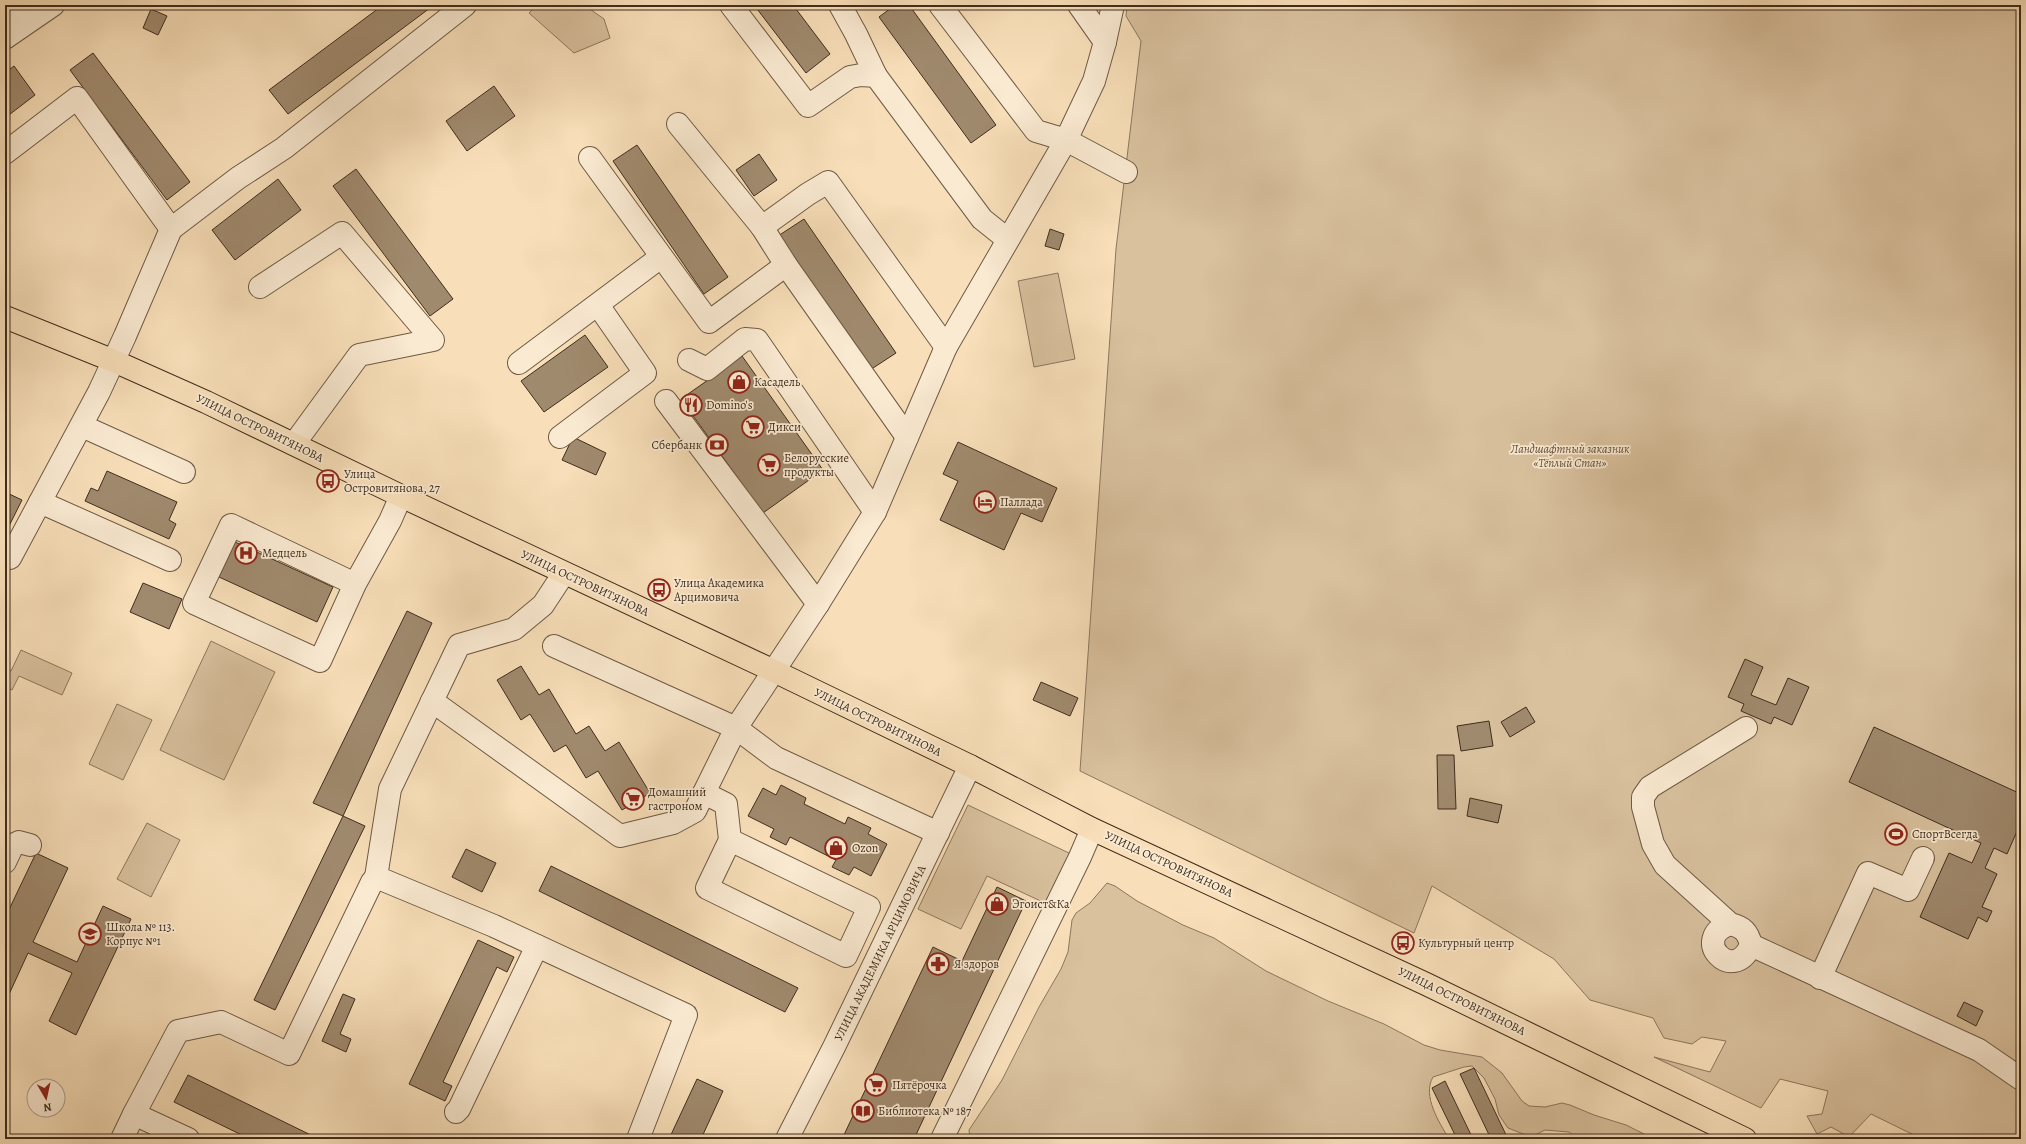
<svg xmlns="http://www.w3.org/2000/svg" width="2026" height="1144" font-family="Alegreya,serif">
<style>
.green{fill:#d9c19e;stroke:#8c775e}
.building{fill:#a08a6e;stroke:#402d1d}
.lines{fill:none;stroke-linecap:round;stroke-linejoin:round}
.minor-casing{stroke:#6e5a44;stroke-width:24}
.major-casing{stroke:#402d1d;stroke-width:24}
.minor{stroke:#faead2;stroke-width:22}
.major{stroke:#f8dfb9;stroke-width:22}
.labels{text-anchor:middle;dominant-baseline:central;stroke-width:3.5;stroke-linejoin:round;paint-order:stroke}
.poi-label{font-size:12px;fill:#402d1d;stroke:#faead2;text-anchor:start}
.street-label{font-size:12px;fill:#402d1d;stroke:#faead2}
.park-label{font-size:12px;font-style:italic;fill:#5f4b37;stroke:#faead2}
</style>
<rect width="100%" height="100%" fill="#f8dfb9"/>
<filter id="stains"><feTurbulence type="fractalNoise" baseFrequency=".005" numOctaves="4"/><feColorMatrix values="0 0 0 0 .2 0 0 0 0 .09 0 0 0 0 .02 0 0 0 .5 -.17"/></filter>
<radialGradient id="worn" r=".72"><stop offset=".6" stop-color="#630" stop-opacity="0"/><stop offset="1" stop-color="#630" stop-opacity=".3"/></radialGradient>
<!-- green -->
<g class="green">
<path d="M537,5H584L604,19L610,38L574,53L529,13Z"/>
<path d="M1127,5H2021V1139H1922L1871,1114L1849,1137L1831,1127L1817,1134L1807,1116L1822,1114L1828,1091L1780,1079L1761,1108L1654,1057L1710,1072L1726,1041L1702,1037L1692,1044L1664,1038L1653,1018L1590,1000L1554,959L1432,886L1414,933L1080,771L1116,249L1141,41L1126,16Z"/>
<path d="M1058,273L1075,359L1034,367L1018,281Z"/>
<path d="M211,641L275,672L224,780L160,750Z"/>
<path d="M21,650L72,673L62,695L19,676L12,690L5,687V668L11,671Z"/>
<path d="M117,704L152,720L123,780L89,764Z"/>
<path d="M968,805L1071,854L1047,904L987,876L961,929L918,909Z"/>
<path d="M147,823L180,840L151,897L117,879Z"/>
<path d="M1107,883L1115,886L1137,901L1183,925L1214,938L1266,971L1328,1001L1384,1024L1424,1045L1440,1050L1482,1057L1502,1073L1522,1101L1529,1106L1545,1107L1562,1103L1570,1105L1594,1115L1626,1125L1654,1139H1579L1569,1132L1545,1130L1531,1137L1508,1128L1499,1115L1495,1099L1484,1078L1472,1066L1464,1067L1433,1077C1422,1096 1439,1122 1449,1139H970L969,1130L1002,1080L1039,1007L1061,969L1068,952L1072,920L1076,913L1090,903Z"/>
</g>
<!-- building -->
<g class="building">
<path d="M383,5H434L288,114L269,90Z"/>
<path d="M754,5H793L830,54L806,73Z"/>
<path d="M895,5H909L996,125L971,143L879,17Z"/>
<path d="M151,9L167,16L158,35L143,28Z"/>
<path d="M93,53L190,182L167,200L70,70Z"/>
<path d="M14,66L35,95L5,118V73Z"/>
<path d="M494,86L515,116L467,151L446,121Z"/>
<path d="M637,145L728,277L704,294L613,161Z"/>
<path d="M759,154L777,180L754,196L736,170Z"/>
<path d="M356,169L453,299L430,316L333,186Z"/>
<path d="M278,179L301,210L235,260L212,230Z"/>
<path d="M804,219L896,353L870,370L778,236Z"/>
<path d="M1050,229L1064,234L1059,250L1045,246Z"/>
<path d="M585,335L608,367L544,412L521,381Z"/>
<path d="M742,356L823,470L763,513L681,399Z"/>
<path d="M573,437L606,453L596,475L562,460Z"/>
<path d="M958,442L1057,488L1042,522L1021,513L1004,550L940,520L958,481L943,474Z"/>
<path d="M107,471L177,502L169,520L176,524L169,539L85,501L91,488L98,491Z"/>
<path d="M5,492L22,500L9,526L5,524Z"/>
<path d="M235,542L333,587L317,622L219,577Z"/>
<path d="M143,583L182,599L169,629L130,612Z"/>
<path d="M407,611L432,623L343,816L313,803Z"/>
<path d="M1745,659L1763,667L1751,695L1776,705L1788,678L1809,687L1792,725L1774,717L1771,724L1741,711L1744,704L1728,697Z"/>
<path d="M521,666L539,695L549,689L576,734L589,726L605,751L619,742L650,793L622,810L598,771L586,778L566,745L554,752L530,714L521,720L497,680Z"/>
<path d="M1041,682L1078,698L1070,716L1033,700Z"/>
<path d="M1526,707L1535,722L1510,737L1501,722Z"/>
<path d="M1489,721L1493,746L1461,751L1457,726Z"/>
<path d="M1874,727L2021,794V822L2007,854L1994,848L1985,868L1997,874L1982,907L1992,911L1987,922L1978,917L1968,939L1920,917L1949,853L1972,863L1981,843L1849,782Z"/>
<path d="M1437,755H1454L1456,809H1438Z"/>
<path d="M781,785L806,798L804,804L845,824L848,817L871,828L868,834L887,844L871,876L854,867L849,875L832,867L836,860L790,837L786,845L770,837L774,829L748,816L763,788L776,795Z"/>
<path d="M1470,798L1502,805L1498,823L1467,816Z"/>
<path d="M343,816L365,826L275,1010L254,1000Z"/>
<path d="M466,849L496,863L482,892L452,877Z"/>
<path d="M36,853L68,868L33,942L77,962L103,906L131,919L76,1035L49,1021L72,973L28,953L5,1003V918Z"/>
<path d="M551,866L798,988L785,1012L539,891Z"/>
<path d="M997,887L1026,901L914,1139H898L894,1137L893,1139H842L933,947L962,961Z"/>
<path d="M478,940L514,957L507,972L497,967L443,1082L452,1086L445,1101L409,1084Z"/>
<path d="M343,994L355,999L340,1034L351,1039L346,1052L322,1041Z"/>
<path d="M1964,1002L1983,1011L1976,1026L1957,1016Z"/>
<path d="M1474,1068L1508,1139H1491L1460,1074Z"/>
<path d="M188,1075L319,1139H250L174,1102Z"/>
<path d="M697,1079L723,1091L701,1139H669Z"/>
<path d="M1445,1081L1473,1139H1457L1432,1088Z"/>
</g>
<g class="lines">
<!-- minor casing -->
<g class="minor-casing">
<g id="minor">
<path d="M8,5L23,25"/>
<path d="M731,5L808,106L850,77L861,75L876,76L982,219L1007,239"/>
<path d="M840,5L856,34L876,76"/>
<path d="M940,5L1036,131L1066,140L1126,172"/>
<path d="M5,38L53,5"/>
<path d="M1105,42L1113,5"/>
<path d="M678,124L762,227L786,265L907,437"/>
<path d="M5,153L77,98L171,229"/>
<path d="M590,158L709,322L786,265"/>
<path d="M762,227L808,194L828,182L946,347"/>
<path d="M260,287L342,233L433,340L359,355L294,444"/>
<path d="M689,360L707,369L745,339L757,340L875,512"/>
<path d="M519,363L661,257"/>
<path d="M666,401L818,604"/>
<path d="M82,426L184,472"/>
<path d="M560,437L645,373L598,305"/>
<path d="M40,502L170,560"/>
<path d="M5,556L10,558L99,392L125,336L171,229L238,178L284,148L465,5"/>
<path d="M564,573L543,605L514,629L459,645L390,789L376,877L494,926L686,1015L638,1139"/>
<path d="M355,584L231,525L194,603L320,661L355,584L390,521L401,496"/>
<path d="M554,646L736,728L776,758L938,833"/>
<path d="M432,701L620,836L673,823L695,811L736,728L818,604L875,512L946,347L1066,140L1094,81L1105,42L1079,5"/>
<path d="M1746,728L1650,787L1643,797V807L1653,844L1665,865L1730,924C1743,927 1748,932 1751,945L1979,1050L2021,1079"/>
<path d="M704,793L726,804L730,840L869,907L846,956L707,888L730,840"/>
<path d="M5,862L13,845L19,842L30,845"/>
<path d="M1730,924C1689,938 1733,986 1751,945"/>
<path d="M1820,978L1868,873L1908,890L1923,858"/>
<path d="M456,1112L459,1109L537,946"/>
<path d="M134,1114L188,1139"/>
<path d="M122,1139L134,1114L178,1031L221,1022L289,1054L372,882L376,877"/>
<path d="M787,1139L834,1047L970,766"/>
<path d="M942,1139L1080,857L1092,829"/>
</g>
</g>
<!-- major casing -->
<g class="major-casing">
<path id="major" d="M5,317L114,361L206,402L401,496L774,671L970,766L1092,829L1426,984L1745,1139"/>
</g>
<!-- minor -->
<use href="#minor" class="minor"/>
<!-- major -->
<use href="#major" class="major"/>
</g>
<!-- icons -->
<defs>
<g id="shop-ring" transform="scale(1.15)"><circle r="9.5" fill="#faead2" stroke="#8f2418" stroke-width="1.5"/><path d="M-5-2.5h2.3a2.7 3.5 0 0 1 5.4 0H5L5.5 6h-11ZM-1.5-2.5h3a1.5 2.3 0 0 0-3 0Z" fill="#8f2418"/></g>
<g id="restaurant-ring" transform="scale(1.15)"><circle r="9.5" fill="#faead2" stroke="#8f2418" stroke-width="1.5"/><path d="M-5-6h1v4h1v-4h1v4h1v-4h1v5L-1.5 .5V6h-2V.5L-5-1ZM5-6V6H3V1.5H1.5Q1.5-4 5-6Z" fill="#8f2418"/></g>
<g id="supermarket-ring" transform="scale(1.15)"><circle r="9.5" fill="#faead2" stroke="#8f2418" stroke-width="1.5"/><path d="M-6-5.5h2.5l.6 2H6L4.5 2H-2.5L-4.4-4H-6ZM-1.5 3.2a1.3 1.3 0 1 0 .1 0ZM3 3.2a1.3 1.3 0 1 0 .1 0Z" fill="#8f2418"/></g>
<g id="bank-ring" transform="scale(1.15)"><circle r="9.5" fill="#faead2" stroke="#8f2418" stroke-width="1.5"/><path d="M-6-4H6V4H-6ZM0-2.3a2.3 2.3 0 1 0 0 4.6a2.3 2.3 0 1 0 0-4.6Z" fill="#8f2418"/></g>
<g id="bus-ring" transform="scale(1.15)"><circle r="9.5" fill="#faead2" stroke="#8f2418" stroke-width="1.5"/><path d="M-5-6H5V4H4V6H2V4H-2V6H-4V4H-5ZM-3.5-4V0h7V-4ZM-3.5 1.2v1.5H-2V1.2ZM2 1.2v1.5H3.5V1.2Z" fill="#8f2418"/></g>
<g id="hotel-ring" transform="scale(1.15)"><circle r="9.5" fill="#faead2" stroke="#8f2418" stroke-width="1.5"/><path d="M-6-4.5h1.5V1H6V5H4.5V3h-9V5H-6ZM-4 0a1.8 1.8 0 1 1 3.6 0ZM.5 0V-2.5h3Q6-2.5 6 0Z" fill="#8f2418"/></g>
<g id="hospital-ring" transform="scale(1.15)"><circle r="9.5" fill="#faead2" stroke="#8f2418" stroke-width="1.5"/><path d="M-5-5h3v3.5h4V-5h3V5h-3V1.5h-4V5h-3Z" fill="#8f2418"/></g>
<g id="stadium-ring" transform="scale(1.15)"><circle r="9.5" fill="#faead2" stroke="#8f2418" stroke-width="1.5"/><path d="M0-5a6.5 5 0 1 0 0 10a6.5 5 0 1 0 0-10ZM-3.5-1.8h7v3.6h-7Z" fill="#8f2418"/></g>
<g id="school-ring" transform="scale(1.15)"><circle r="9.5" fill="#faead2" stroke="#8f2418" stroke-width="1.5"/><path d="M0-5L7-2L0 1L-7-2ZM-4 1L0 2.5L4 1V4Q0 6-4 4Z" fill="#8f2418"/></g>
<g id="pharmacy-ring" transform="scale(1.15)"><circle r="9.5" fill="#faead2" stroke="#8f2418" stroke-width="1.5"/><path d="M-2-6h4v4h4v4h-4v4h-4v-4h-4v-4h4Z" fill="#8f2418"/></g>
<g id="library-ring" transform="scale(1.15)"><circle r="9.5" fill="#faead2" stroke="#8f2418" stroke-width="1.5"/><path d="M-6-4Q-3-5.5-.7-3.5V5Q-3 3-6 4ZM6-4Q3-5.5 .7-3.5V5Q3 3 6 4Z" fill="#8f2418"/></g>
</defs>
<g fill-rule="evenodd">
<use href="#shop-ring" x="739" y="382"/>
<use href="#restaurant-ring" x="691" y="405"/>
<use href="#supermarket-ring" x="753" y="427"/>
<use href="#bank-ring" x="717" y="445"/>
<use href="#supermarket-ring" x="769" y="465"/>
<use href="#bus-ring" x="328" y="481"/>
<use href="#hotel-ring" x="985" y="502"/>
<use href="#hospital-ring" x="246" y="553"/>
<use href="#bus-ring" x="659" y="590"/>
<use href="#supermarket-ring" x="633" y="799"/>
<use href="#stadium-ring" x="1896" y="834"/>
<use href="#shop-ring" x="836" y="848"/>
<use href="#shop-ring" x="997" y="904"/>
<use href="#school-ring" x="90" y="934"/>
<use href="#bus-ring" x="1403" y="943"/>
<use href="#pharmacy-ring" x="938" y="964"/>
<use href="#supermarket-ring" x="876" y="1085"/>
<use href="#library-ring" x="863" y="1111"/>
</g>
<g class="labels">
<!-- poi labels -->
<g class="poi-label">
<text x="754" y="382">Касадель</text>
<text x="706" y="405">Domino's</text>
<text x="768" y="427">Дикси</text>
<text x="702" y="445" text-anchor="end">Сбербанк</text>
<text x="784" y="458">Белорусские<tspan x="784" dy="14">продукты</tspan></text>
<text x="344" y="474">Улица<tspan x="344" dy="14">Островитянова, 27</tspan></text>
<text x="1000" y="502">Паллада</text>
<text x="262" y="553">Медцель</text>
<text x="674" y="583">Улица Академика<tspan x="674" dy="14">Арцимовича</tspan></text>
<text x="648" y="792">Домашний<tspan x="648" dy="14">гастроном</tspan></text>
<text x="1912" y="834">СпортВсегда</text>
<text x="852" y="848">Ozon</text>
<text x="1012" y="904">Эгоист&amp;Ка</text>
<text x="106" y="927">Школа № 113.<tspan x="106" dy="14">Корпус №1</tspan></text>
<text x="1418" y="943">Культурный центр</text>
<text x="954" y="964">Я здоров</text>
<text x="892" y="1085">Пятёрочка</text>
<text x="878" y="1111">Библиотека № 187</text>
</g>
<!-- street labels -->
<g class="street-label">
<text transform="translate(260 428) rotate(26)">УЛИЦА ОСТРОВИТЯНОВА</text>
<text transform="translate(585 583) rotate(25)">УЛИЦА ОСТРОВИТЯНОВА</text>
<text transform="translate(878 722) rotate(26)">УЛИЦА ОСТРОВИТЯНОВА</text>
<text transform="translate(1169 864) rotate(25)">УЛИЦА ОСТРОВИТЯНОВА</text>
<text transform="translate(880 953) rotate(-64)">УЛИЦА АКАДЕМИКА АРЦИМОВИЧА</text>
<text transform="translate(1462 1001) rotate(26)">УЛИЦА ОСТРОВИТЯНОВА</text>
</g>
<!-- park labels -->
<g class="park-label">
<text x="1570" y="449">Ландшафтный заказник<tspan x="1570" dy="14">«Тёплый Стан»</tspan></text>
</g>
</g>
<!-- margin -->
<rect width="2026" height="1144" fill="none" stroke="#f8dfb9" stroke-width="20"/>
<rect x="6" y="6" width="2014" height="1132" fill="none" stroke="#402d1d" stroke-width="2"/>
<rect x="10" y="10" width="2006" height="1124" fill="none" stroke="#402d1d"/>
<!-- north arrow -->
<g transform="translate(46 1098) rotate(171)"><circle r="19" fill="#faead2" stroke="#b09e8a"/>
<path d="M0-3L7 15L0 10L-7 15Z" fill="#8f2418"/>
<text y="-6" font-size="11" font-weight="bold" text-anchor="middle" fill="#402d1d">N</text>
</g>
<rect width="100%" height="100%" filter="url(#stains)"/>
<rect width="100%" height="100%" fill="url(#worn)"/>
</svg>
